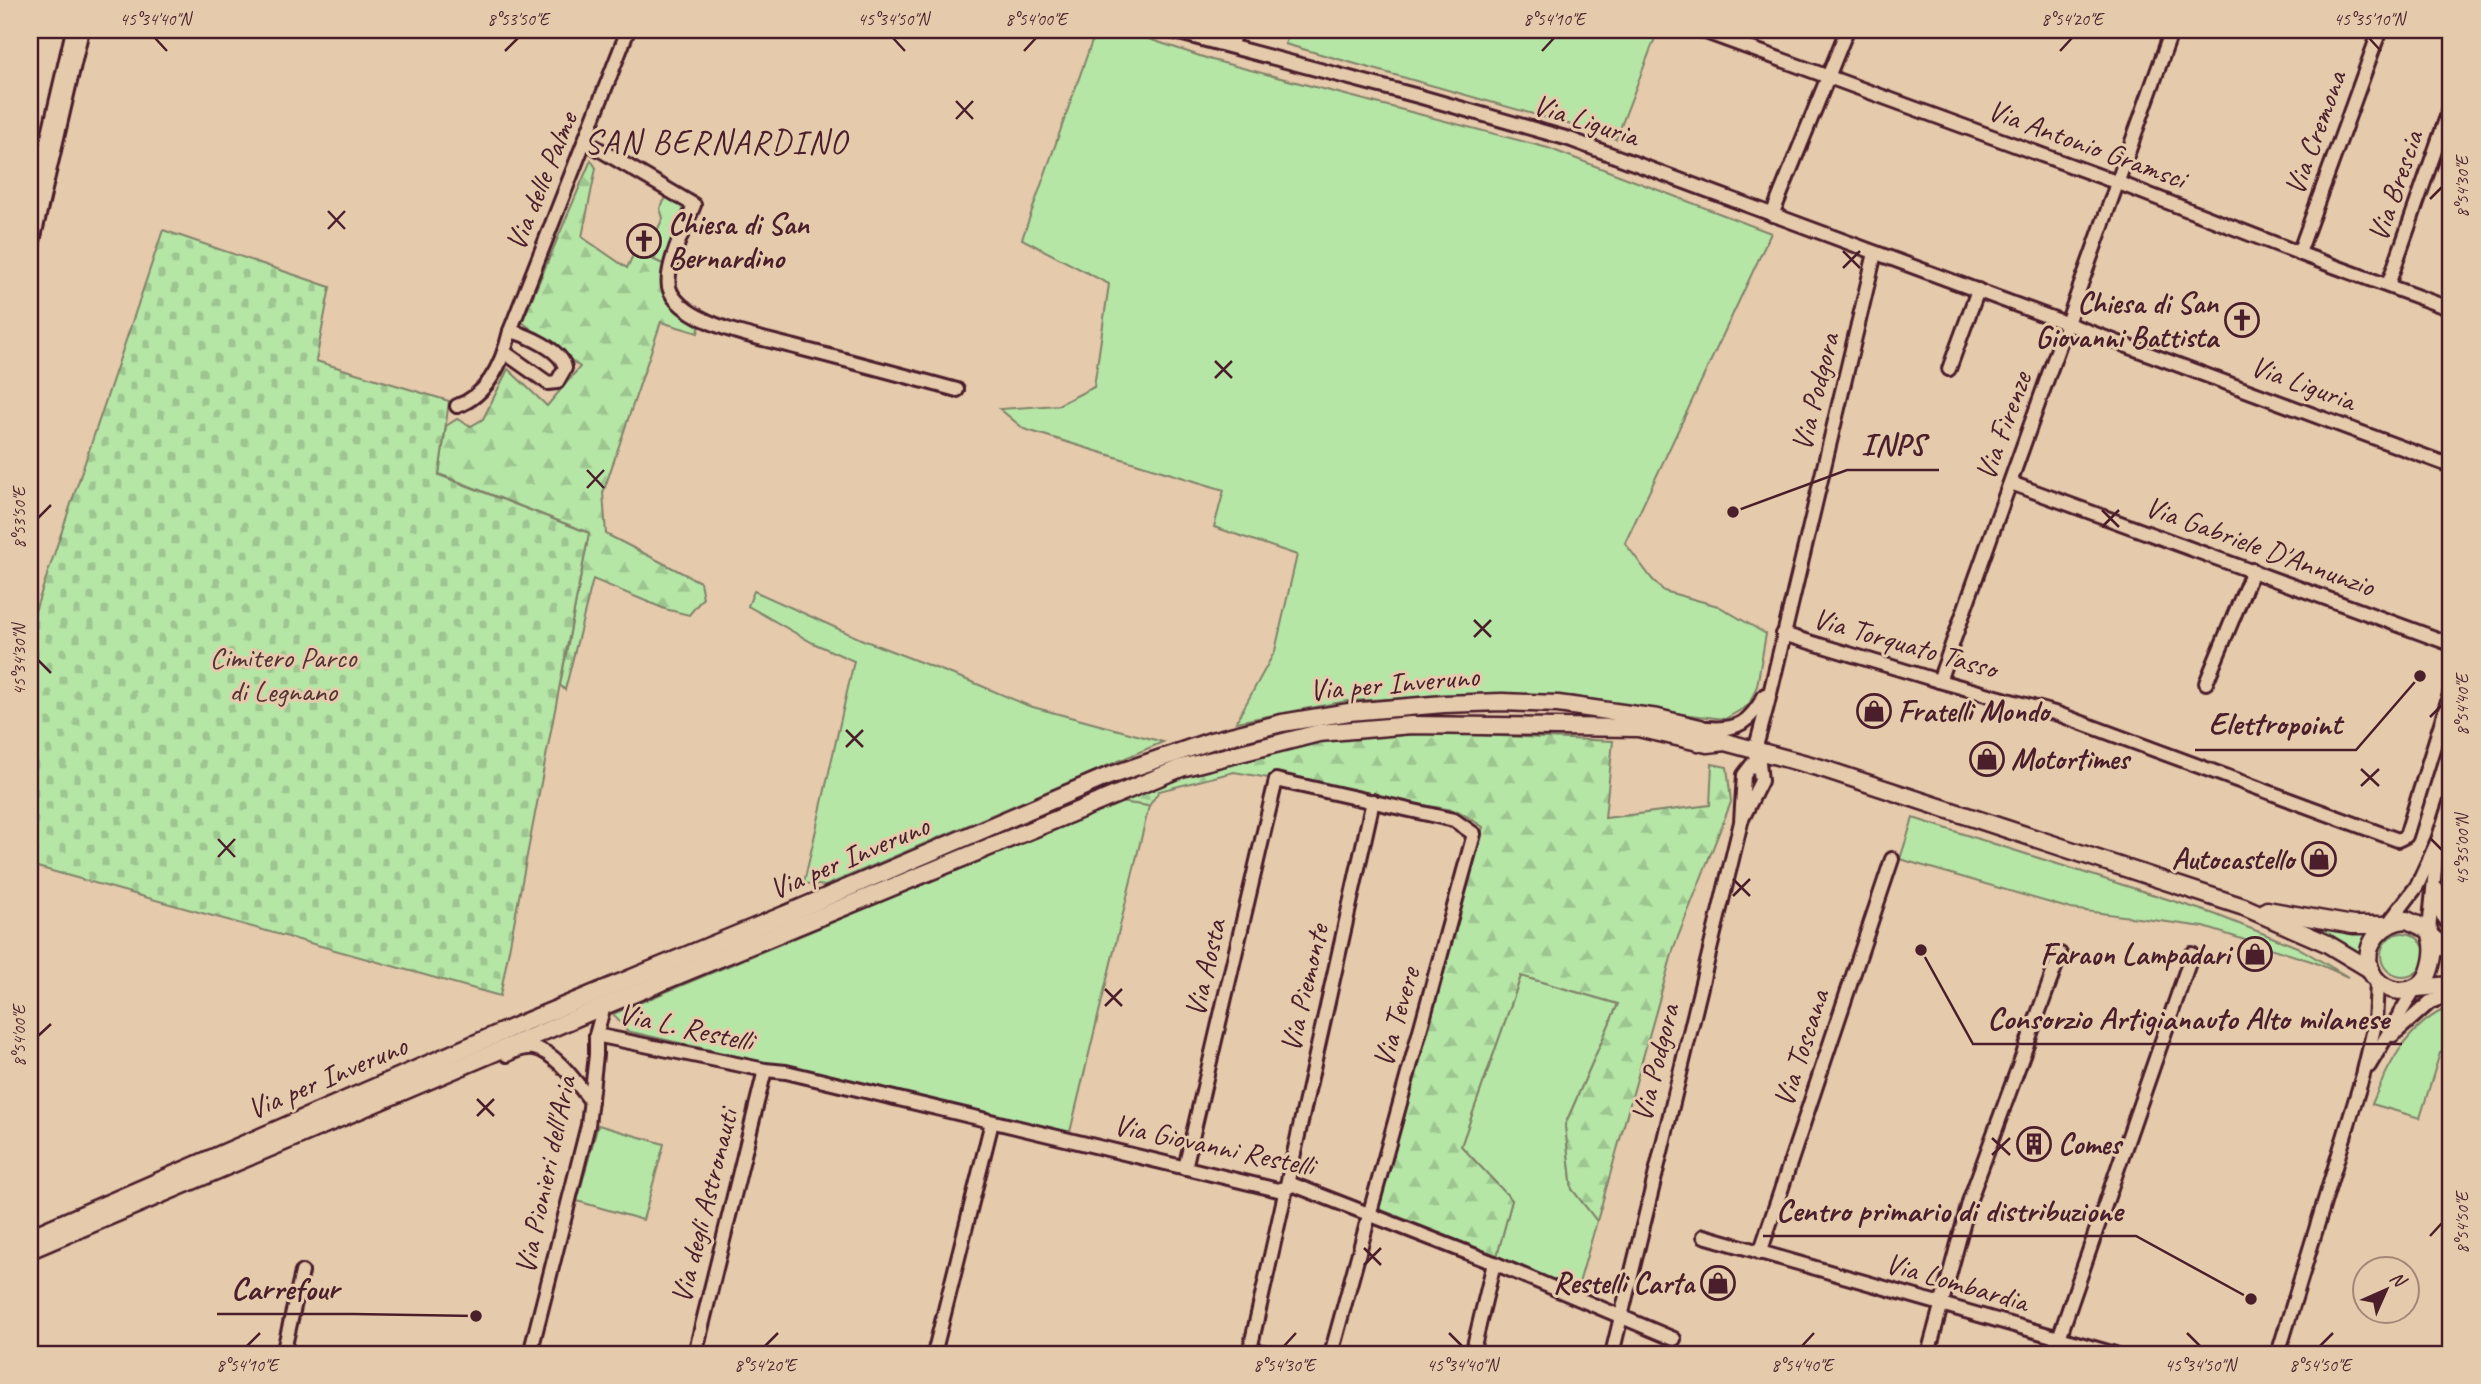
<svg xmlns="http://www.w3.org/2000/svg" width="2481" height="1384" font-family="Caveat,sans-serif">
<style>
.grass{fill:#b5e6a6;stroke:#808268;stroke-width:2}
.forest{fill:url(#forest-firs);stroke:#808268;stroke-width:2}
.cemetery{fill:url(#cemetery-stones);stroke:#808268;stroke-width:2}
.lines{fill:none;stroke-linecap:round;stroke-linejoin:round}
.minor-casing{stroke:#4a1f2b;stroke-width:18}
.major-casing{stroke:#4a1f2b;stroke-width:21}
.minor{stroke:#e5caac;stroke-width:12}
.major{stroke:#e5caac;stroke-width:16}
.ticks{fill:none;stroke:#4a1f2b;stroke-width:2.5}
.labels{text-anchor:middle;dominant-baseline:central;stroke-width:6;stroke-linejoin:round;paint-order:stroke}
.street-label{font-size:30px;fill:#4a1f2b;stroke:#e5caac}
.poi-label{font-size:30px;font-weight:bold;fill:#4a1f2b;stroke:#e5caac;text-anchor:start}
.park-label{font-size:30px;fill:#553337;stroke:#e5caac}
.quarter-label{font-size:33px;letter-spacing:2px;fill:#4a1f2b;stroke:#e5caac}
.leader{fill:none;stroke:#4a1f2b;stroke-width:2.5}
.callout-dot{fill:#4a1f2b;stroke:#e5caac;stroke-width:2.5}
.callout-label{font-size:32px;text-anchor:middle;font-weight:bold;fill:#4a1f2b;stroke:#e5caac;stroke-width:6;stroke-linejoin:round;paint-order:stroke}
.neatline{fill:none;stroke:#4a1f2b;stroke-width:2.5}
.ticks-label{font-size:18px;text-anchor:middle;fill:#4a1f2b}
</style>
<defs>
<pattern id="forest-firs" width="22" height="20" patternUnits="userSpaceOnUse" patternTransform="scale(1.75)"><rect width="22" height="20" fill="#b5e6a6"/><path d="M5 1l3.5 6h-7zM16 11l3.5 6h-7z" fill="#9dc58f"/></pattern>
<pattern id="cemetery-stones" width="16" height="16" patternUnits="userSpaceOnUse" patternTransform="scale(1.75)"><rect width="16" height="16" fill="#b5e6a6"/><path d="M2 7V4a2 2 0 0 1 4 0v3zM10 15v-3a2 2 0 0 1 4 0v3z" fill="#9dc58f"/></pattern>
</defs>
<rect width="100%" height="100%" fill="#e5caac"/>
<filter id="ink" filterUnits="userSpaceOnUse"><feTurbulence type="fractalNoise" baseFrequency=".0143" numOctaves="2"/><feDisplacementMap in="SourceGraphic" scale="14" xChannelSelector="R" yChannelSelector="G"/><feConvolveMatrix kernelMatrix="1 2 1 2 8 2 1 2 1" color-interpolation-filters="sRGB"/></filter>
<g filter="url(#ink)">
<!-- grass -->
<g class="grass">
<path d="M1096,30H1122L1212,60L1548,148L1771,233L1625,543L1652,579L1664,591L1718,606L1766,634L1757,686L1749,705L1725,719L1672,713L1572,696L1472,695L1347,701L1236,722L1275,651L1297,555L1214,527L1224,490L1024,429L1000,409L1058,405L1094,387L1109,284L1022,239Z"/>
<path d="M1291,30H1658L1616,139L1565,123L1285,44Z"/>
<path d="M670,191L690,203L667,266L654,260L660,248V238L655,235L663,218L660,208Z"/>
<path d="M754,591L863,640L977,684L1029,706L1163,742L825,886L804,883L854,661L813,643L748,606Z"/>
<path d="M1121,802L1149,806L1070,1132L627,1031L613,1014Z"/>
<path d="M1913,818L2214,914L2297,947L2348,977L2314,962L2204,927L2071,909L1900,859Z"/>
<path d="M2291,922L2372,931L2362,957Z"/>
<circle cx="2403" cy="955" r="22"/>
<path d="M1521,976L1618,1004L1565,1125L1572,1189L1597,1221L1577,1290L1497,1256L1512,1200L1461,1146Z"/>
<path d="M2443,1010L2451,1011V1047L2440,1053L2420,1118L2372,1104C2387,1068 2406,1028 2443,1010Z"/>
<path d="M598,1125L664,1144L643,1220L577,1201Z"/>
</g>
<!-- forest -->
<g class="forest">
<path d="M591,160L596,168L582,237L627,268L635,251L667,266L664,283L700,324L698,333L661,322L603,493L606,534L700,582L703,598L689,615L665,609L593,579L565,690L560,685L589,533L439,474L446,426L457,419L471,426L483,419L508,369L547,406L580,367L522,322Z"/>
<path d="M1432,733L1613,741L1605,818L1710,805L1712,764L1727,767L1731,802L1674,947L1597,1221L1572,1189L1565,1125L1618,1004L1521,976L1461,1146L1512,1200L1497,1256L1379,1209L1483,827L1458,811L1234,772L1159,791L1149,806L1121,802L1184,775L1320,741Z"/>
</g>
<!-- cemetery -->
<path class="cemetery" d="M163,230L330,287L316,361L449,401L439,475L589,533L500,996L30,865V626Z"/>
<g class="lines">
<!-- minor casing -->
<g class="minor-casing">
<g id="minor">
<path d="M1168,30L1418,96L1569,139L2451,466"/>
<path d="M1703,31L2124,185L2309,257L2451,309"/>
<path d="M1230,46L1236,30"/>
<path d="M585,141L694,205C686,225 665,266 669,287C672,301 690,313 703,319C731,333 765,339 795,347C849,361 903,375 957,390"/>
<path d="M30,215L73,30"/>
<path d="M1772,215L1847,30"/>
<path d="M2299,253L2380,30"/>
<path d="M30,254L82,30"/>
<path d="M2388,285L2451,105"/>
<path d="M504,352L548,383L557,382L565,368C562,350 527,335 510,331"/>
<path d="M1949,369L1978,290"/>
<path d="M457,406C488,395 503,361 510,331L628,30"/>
<path d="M2011,483L2451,644"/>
<path d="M1783,634L1939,681L2058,714L2398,840L2406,836L2451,691"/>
<path d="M1939,681L2172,30"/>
<path d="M2206,683L2253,570"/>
<path d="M1707,728C1738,731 1750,722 1765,695"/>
<path d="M1742,819L1761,781L1757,743L1767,706L1875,253"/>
<path d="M2437,889L2442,915L2451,927"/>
<path d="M2388,924L2417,886L2438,840L2451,800"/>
<path d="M2429,930L2437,850"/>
<path d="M596,1035L765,1070L786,1072L1278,1190L1294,1185L1494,1263L1674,1339"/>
<path d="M2393,1035L2430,1002L2451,995"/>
<path d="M507,1055C514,1051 525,1047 534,1048C556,1052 578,1085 591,1101"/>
<path d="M2369,1066L2414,990"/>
<path d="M1185,1168L1276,780L1454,820L1474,834L1331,1354"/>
<path d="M1704,1236L2115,1354"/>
<path d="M1760,1253L1892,859"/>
<path d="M2059,1338L2192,954"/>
<path d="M1250,1349L1269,1354"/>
<path d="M283,1354L302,1272"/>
<path d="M530,1354L588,1125L596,1055V1035L604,1006"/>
<path d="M695,1354L765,1070"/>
<path d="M934,1354L992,1122"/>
<path d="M1249,1354L1373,801"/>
<path d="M1472,1354L1494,1263"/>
<path d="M1612,1354L1741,822L1744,775L1757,758"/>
<path d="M1928,1354L1970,1199L2060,954"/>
<path d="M2278,1354L2363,1075L2375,1024L2377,981"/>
</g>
</g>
<!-- major casing -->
<g class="major-casing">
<g id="major">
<path d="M2267,910L2353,925H2386"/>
<path d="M2407,920L2429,930C2436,944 2434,958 2429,972C2419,999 2380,996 2370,969C2362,944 2383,921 2407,920Z"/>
<path d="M2432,937L2451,951"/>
<path d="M2417,988L2451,985"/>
<path d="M30,1237L525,1022L789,913L1106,777L1211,741L1282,723L1349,712L1444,704L1502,702L1558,704L1658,718L1700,728L1718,736L1725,742"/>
<path d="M30,1250L604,1006L1181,768L1319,733L1411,725L1638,728L1707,744L1725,742L1821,768L2244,907L2326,943L2371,970"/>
</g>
</g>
<!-- minor -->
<use href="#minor" class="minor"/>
<!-- major -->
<use href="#major" class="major"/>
</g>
</g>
<!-- ticks -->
<path class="ticks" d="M155,38L167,51M893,38L905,51M2369,38L2381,51M505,51L518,38M1024,51L1036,38M1542,51L1554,38M2060,51L2072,38M956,101L973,119M956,119L973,101M2430,199L2442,187M328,211L345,229M328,229L345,211M1843,251L1860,268M1843,268L1860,251M1215,361L1232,378M1215,378L1232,361M587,470L604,488M587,488L604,470M2102,510L2119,527M38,518L51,505M2102,527L2119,510M1474,620L1491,637M1474,637L1491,620M38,660L51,673M2430,717L2442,705M846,730L863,747M846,747L863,730M2361,769L2379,786M2361,786L2379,769M2430,838L2442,850M218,839L235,857M218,857L235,839M1733,879L1750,896M1733,896L1750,879M1105,989L1122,1006M1105,1006L1122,989M38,1036L51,1024M477,1099L494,1116M477,1116L494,1099M1992,1138L2010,1155M1992,1155L2010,1138M2430,1236L2442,1223M1364,1248L1381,1265M1364,1265L1381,1248M1449,1333L1462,1346M2187,1333L2200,1346M247,1346L260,1333M765,1346L778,1333M1284,1346L1296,1333M1802,1346L1814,1333M2320,1346L2333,1333"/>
<!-- icons -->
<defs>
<g id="church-ring" transform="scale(1.75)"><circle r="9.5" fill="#e5caac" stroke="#4a1f2b" stroke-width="1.5"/><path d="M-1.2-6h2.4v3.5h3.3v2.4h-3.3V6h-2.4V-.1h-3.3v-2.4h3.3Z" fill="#4a1f2b"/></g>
<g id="shop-ring" transform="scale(1.75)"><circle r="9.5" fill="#e5caac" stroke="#4a1f2b" stroke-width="1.5"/><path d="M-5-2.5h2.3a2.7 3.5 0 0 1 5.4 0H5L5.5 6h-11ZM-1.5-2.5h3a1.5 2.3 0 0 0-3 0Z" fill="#4a1f2b"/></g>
<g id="building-ring" transform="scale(1.75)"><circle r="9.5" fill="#e5caac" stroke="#4a1f2b" stroke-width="1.5"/><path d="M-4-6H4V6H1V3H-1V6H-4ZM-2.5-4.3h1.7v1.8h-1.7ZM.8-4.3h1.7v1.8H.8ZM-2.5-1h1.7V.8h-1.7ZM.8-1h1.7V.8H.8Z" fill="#4a1f2b"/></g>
</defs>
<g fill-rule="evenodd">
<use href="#church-ring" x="644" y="241"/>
<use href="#church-ring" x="2242" y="320"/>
<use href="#shop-ring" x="1874" y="711"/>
<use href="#shop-ring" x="1987" y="759"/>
<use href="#shop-ring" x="2319" y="859"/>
<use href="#shop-ring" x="2255" y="954"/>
<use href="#building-ring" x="2034" y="1144"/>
<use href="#shop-ring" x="1718" y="1283"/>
</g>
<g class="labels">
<!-- street labels -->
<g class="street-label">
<text transform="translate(1586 120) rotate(18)">Via Liguria</text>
<text transform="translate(2315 133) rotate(-70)">Via Cremona</text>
<text transform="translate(2087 144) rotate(20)">Via Antonio Gramsci</text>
<text transform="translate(541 181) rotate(-68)">Via delle Palme</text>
<text transform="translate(2395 186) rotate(-71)">Via Brescia</text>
<text transform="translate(2303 383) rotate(20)">Via Liguria</text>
<text transform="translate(1815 392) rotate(-76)">Via Podgora</text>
<text transform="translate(2003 426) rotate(-70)">Via Firenze</text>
<text transform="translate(2260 546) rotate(20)">Via Gabriele D'Annunzio</text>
<text transform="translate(1905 643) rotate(16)">Via Torquato Tasso</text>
<text transform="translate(1394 683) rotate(-5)">Via per Inveruno</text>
<text transform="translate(849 857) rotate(-23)">Via per Inveruno</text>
<text transform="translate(1205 968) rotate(-77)">Via Aosta</text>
<text transform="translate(1304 988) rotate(-77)">Via Piemonte</text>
<text transform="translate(1396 1017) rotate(-74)">Via Tevere</text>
<text transform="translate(686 1027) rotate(12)">Via L. Restelli</text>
<text transform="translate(1801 1048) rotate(-72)">Via Toscana</text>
<text transform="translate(1655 1063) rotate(-76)">Via Podgora</text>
<text transform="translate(327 1077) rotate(-23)">Via per Inveruno</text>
<text transform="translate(1214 1145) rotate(12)">Via Giovanni Restelli</text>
<text transform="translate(545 1175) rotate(-78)">Via Pionieri dell'Aria</text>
<text transform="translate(704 1206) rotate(-76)">Via degli Astronauti</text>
<text transform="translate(1957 1282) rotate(16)">Via Lombardia</text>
</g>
<!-- poi labels -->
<g class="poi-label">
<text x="668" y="224">Chiesa di San<tspan x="668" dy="34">Bernardino</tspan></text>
<text x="2218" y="303" text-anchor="end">Chiesa di San<tspan x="2218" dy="34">Giovanni Battista</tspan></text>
<text x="1898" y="711">Fratelli Mondo</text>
<text x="2011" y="759">Motortimes</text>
<text x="2294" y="859" text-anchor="end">Autocastello</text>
<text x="2230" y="954" text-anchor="end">Faraon Lampadari</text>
<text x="2058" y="1144">Comes</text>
<text x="1694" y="1283" text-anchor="end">Restelli Carta</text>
</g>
<!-- park labels -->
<g class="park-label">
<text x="283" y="657">Cimitero Parco<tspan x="283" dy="34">di Legnano</tspan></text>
</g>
<!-- quarter labels -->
<g class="quarter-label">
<text x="716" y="142">SAN BERNARDINO</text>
</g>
</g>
<!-- callouts -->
<path class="leader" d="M1733 512L1847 470H1939M2420 676L2356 750H2195M1921 950L1973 1044H2402M2251 1299L2136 1236H1763M476 1316L353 1314H217"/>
<g class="callout-dot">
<circle cx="1733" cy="512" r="7"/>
<circle cx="2420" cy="676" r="7"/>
<circle cx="1921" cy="950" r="7"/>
<circle cx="2251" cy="1299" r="7"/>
<circle cx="476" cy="1316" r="7"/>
</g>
<g class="callout-label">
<text x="1893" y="455">INPS</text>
<text x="2275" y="734">Elettropoint</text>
<text x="2188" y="1029">Consorzio Artigianauto Alto milanese</text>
<text x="1949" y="1221">Centro primario di distribuzione</text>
<text x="285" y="1299">Carrefour</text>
</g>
<!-- margin -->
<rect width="2481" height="1384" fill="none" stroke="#e5caac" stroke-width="77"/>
<!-- north arrow -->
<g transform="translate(2386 1290) rotate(45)"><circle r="33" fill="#e5caac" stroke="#a78678" stroke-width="2"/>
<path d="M0-5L12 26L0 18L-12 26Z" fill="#4a1f2b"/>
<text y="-10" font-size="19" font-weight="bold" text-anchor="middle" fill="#4a1f2b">N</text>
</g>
<rect x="38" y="38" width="2404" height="1308" class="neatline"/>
<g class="ticks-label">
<text x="155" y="25">45°34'40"N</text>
<text x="518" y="25">8°53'50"E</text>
<text x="893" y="25">45°34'50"N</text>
<text x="1036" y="25">8°54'00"E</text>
<text x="1554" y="25">8°54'10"E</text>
<text x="2072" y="25">8°54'20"E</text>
<text x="2369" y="25">45°35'10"N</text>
<text transform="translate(2462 187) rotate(-90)" y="6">8°54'30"E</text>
<text transform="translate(19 518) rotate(-90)" y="6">8°53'50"E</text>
<text transform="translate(19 660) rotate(-90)" y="6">45°34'30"N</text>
<text transform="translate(2462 705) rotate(-90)" y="6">8°54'40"E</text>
<text transform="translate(2462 850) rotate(-90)" y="6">45°35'00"N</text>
<text transform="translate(19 1036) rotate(-90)" y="6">8°54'00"E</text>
<text transform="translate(2462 1223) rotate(-90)" y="6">8°54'50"E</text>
<text x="247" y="1371">8°54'10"E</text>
<text x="765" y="1371">8°54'20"E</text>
<text x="1284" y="1371">8°54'30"E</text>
<text x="1462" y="1371">45°34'40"N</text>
<text x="1802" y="1371">8°54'40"E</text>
<text x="2200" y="1371">45°34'50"N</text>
<text x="2320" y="1371">8°54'50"E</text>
</g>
</svg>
